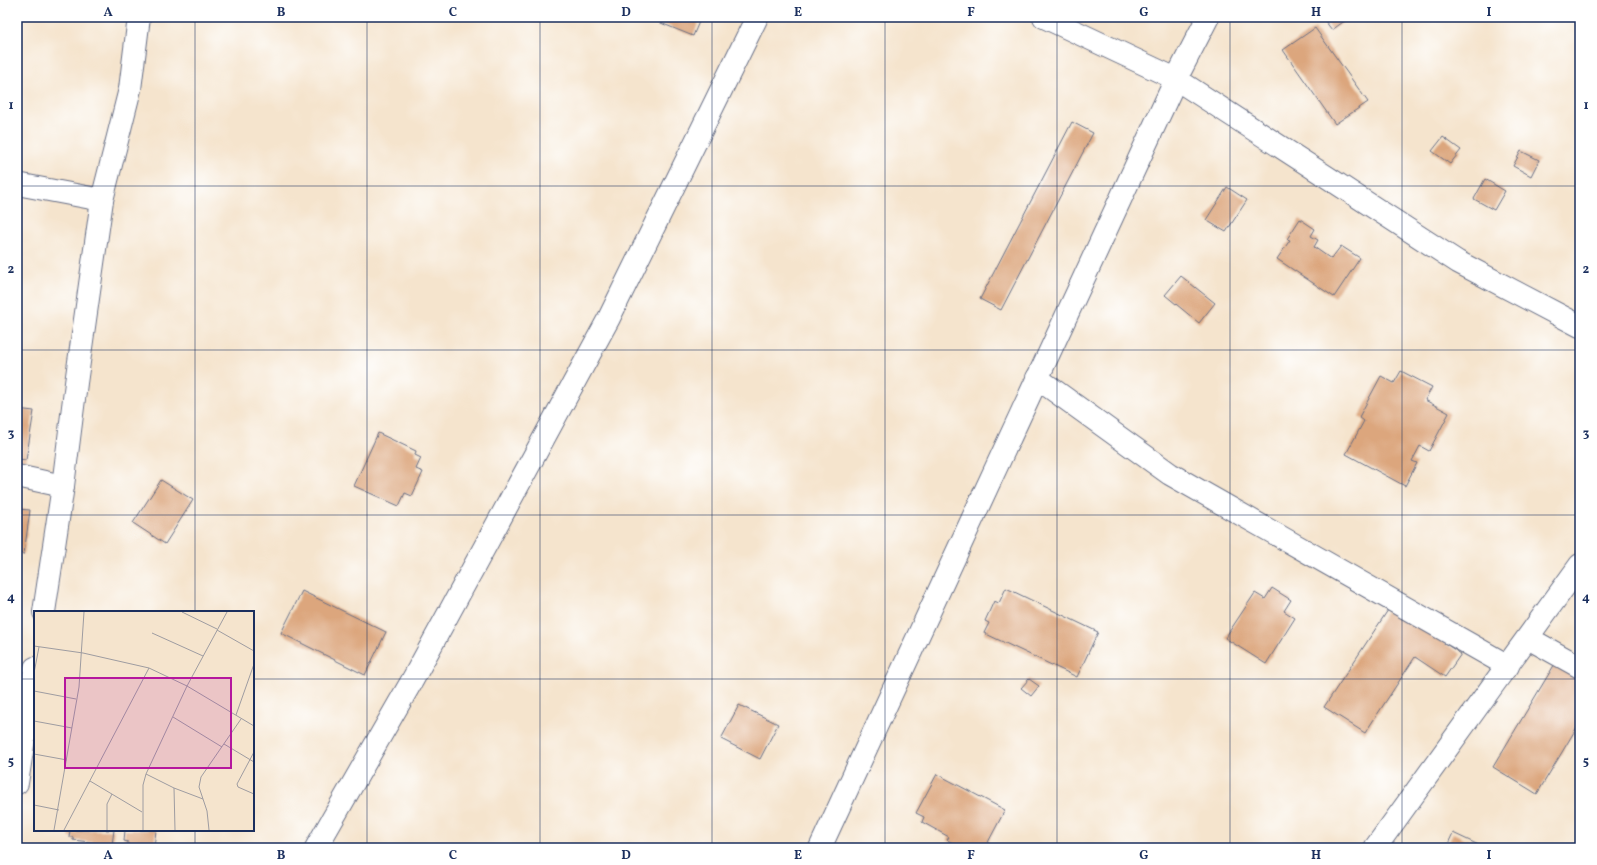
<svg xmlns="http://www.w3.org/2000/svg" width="1597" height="865" font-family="Vollkorn,serif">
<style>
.building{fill:#dca67d}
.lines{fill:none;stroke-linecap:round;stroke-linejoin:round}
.minor-casing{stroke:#676e85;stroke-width:24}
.tertiary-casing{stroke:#676e85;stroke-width:24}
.minor{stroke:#fff;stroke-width:22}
.tertiary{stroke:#fff;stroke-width:22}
.grid{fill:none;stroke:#1b2f5e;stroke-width:1;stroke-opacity:0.55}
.inset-road{fill:none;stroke:#9e9ca1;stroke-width:1}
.view{fill:#b5179e;fill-opacity:0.15;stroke:#b5179e;stroke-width:2}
.inset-edge{fill:none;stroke:#1b2f5e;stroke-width:2}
.neatline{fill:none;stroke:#1b2f5e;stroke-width:1.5}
.grid-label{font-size:13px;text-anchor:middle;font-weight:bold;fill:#1b2f5e}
</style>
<rect width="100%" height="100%" fill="#fff"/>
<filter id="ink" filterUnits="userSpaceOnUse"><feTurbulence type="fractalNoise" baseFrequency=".025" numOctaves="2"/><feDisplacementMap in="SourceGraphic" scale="8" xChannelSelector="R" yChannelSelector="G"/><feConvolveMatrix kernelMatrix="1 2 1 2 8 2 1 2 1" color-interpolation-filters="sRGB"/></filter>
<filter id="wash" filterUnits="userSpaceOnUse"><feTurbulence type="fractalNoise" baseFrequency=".012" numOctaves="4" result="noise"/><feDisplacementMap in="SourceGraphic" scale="16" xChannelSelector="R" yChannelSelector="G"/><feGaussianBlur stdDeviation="0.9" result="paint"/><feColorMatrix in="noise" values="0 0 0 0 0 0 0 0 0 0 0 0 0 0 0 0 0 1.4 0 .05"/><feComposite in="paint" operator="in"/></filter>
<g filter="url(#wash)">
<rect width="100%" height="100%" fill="#f5e4cd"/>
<g id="blocks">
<!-- building -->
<g class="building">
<path d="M646,17H701L693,36Z"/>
<path d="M1322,17H1350L1332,30Z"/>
<path d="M1315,28L1368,102L1335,124L1283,50Z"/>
<path d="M1072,122L1093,133L1001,310L980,299Z"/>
<path d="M1443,137L1461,150L1450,164L1432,151Z"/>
<path d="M1521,151L1539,160L1531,176L1513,166Z"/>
<path d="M1485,179L1505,191L1494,210L1474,199Z"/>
<path d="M1227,187L1247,200L1226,232L1206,220Z"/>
<path d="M1300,219L1315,229L1311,236L1318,240L1314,247L1331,259L1341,246L1360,258L1334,297L1277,259L1290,240L1287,239Z"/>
<path d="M1181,276L1215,303L1199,323L1165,295Z"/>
<path d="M1401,371L1432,387L1425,400L1449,413L1429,451L1420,446L1412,461L1417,463L1405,486L1346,454L1364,421L1359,417L1381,376L1394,383Z"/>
<path d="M17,409L34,411L26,460L17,459Z"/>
<path d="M378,433L416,451L415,455L421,458L416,469L423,472L412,496L405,493L399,506L354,486Z"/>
<path d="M161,480L193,500L165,544L133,523Z"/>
<path d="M17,509L30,510L24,554L17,553Z"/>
<path d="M1006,588L1098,632L1077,677L984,633L989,623L985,621L994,601L999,603Z"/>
<path d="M1272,588L1291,600L1284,611L1295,618L1266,664L1225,638L1255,593L1265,599Z"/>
<path d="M302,591L386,632L365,675L281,633Z"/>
<path d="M1390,607L1461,654L1445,677L1415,657L1365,733L1324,707Z"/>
<path d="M1556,662L1580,676V722L1537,794L1493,767Z"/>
<path d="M1029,679L1039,686L1031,696L1021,688Z"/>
<path d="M739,705L778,724L760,759L721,739Z"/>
<path d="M937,774L1005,810L985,848H963L947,840L949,837L922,822L924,817L916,813Z"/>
<path d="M70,830H114L112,845L73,840V837H69Z"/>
<path d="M125,830H156L154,848H128V842L124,841Z"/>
<path d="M1453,833L1485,848H1446Z"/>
</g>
</g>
</g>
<g filter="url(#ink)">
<use href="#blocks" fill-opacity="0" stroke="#676e85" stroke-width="1"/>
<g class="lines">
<!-- minor casing -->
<g class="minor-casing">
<g id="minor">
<path d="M17,184L102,200"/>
<path d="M1037,378L1170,474L1508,666"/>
<path d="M17,476L63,486"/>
<path d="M44,612L63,486L76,383L102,200L130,89L139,17"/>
<path d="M1528,638L1580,667"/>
<path d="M17,783L35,668"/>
<path d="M316,848L413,679L609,318L757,17"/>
<path d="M820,848L1176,79L1208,17"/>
<path d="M1375,848L1580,565"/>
</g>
</g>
<!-- tertiary casing -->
<g class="tertiary-casing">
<path id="tertiary" d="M1044,17L1176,79L1458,262L1580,326"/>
</g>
<!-- minor -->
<use href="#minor" class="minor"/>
<!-- tertiary -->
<use href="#tertiary" class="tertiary"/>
</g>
</g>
<!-- grid -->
<path class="grid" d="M195,17V612M367,17V848M540,17V848M712,17V848M885,17V848M1057,17V848M1230,17V848M1402,17V848M17,186H1580M17,350H1580M17,515H1580M17,679H35M253,679H1580M195,830V848"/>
<!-- overview -->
<g transform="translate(34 611)">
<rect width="220" height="220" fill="#f5e4cd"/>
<path class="inset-road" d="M148,1L183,18M183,19L220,40M118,22L169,45M0,35L49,42L115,57L153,75L220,115M0,62L5,36M0,80L42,88M202,104L220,53M139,106L188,136M0,110L38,117M190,133L220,151M220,141L203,173L204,176L220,183M0,143L33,149M112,163L140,177L141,219M56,170L108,201M140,177L169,188M0,194L25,199M20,219L45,76L50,1M30,219L115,57M73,219V193L78,183M109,219V174L112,163L153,75L193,1M175,219L173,200L165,176L167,166L207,108"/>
<path class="view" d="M31,67H197V157H31Z"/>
<rect width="220" height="220" class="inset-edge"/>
</g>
<!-- margin -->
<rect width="1597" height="865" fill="none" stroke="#fff" stroke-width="44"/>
<rect x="22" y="22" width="1553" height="821" class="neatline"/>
<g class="grid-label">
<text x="108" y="16">A</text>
<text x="281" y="16">B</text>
<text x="453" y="16">C</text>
<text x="626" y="16">D</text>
<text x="798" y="16">E</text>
<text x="971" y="16">F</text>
<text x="1144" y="16">G</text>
<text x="1316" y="16">H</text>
<text x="1489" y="16">I</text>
<text x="11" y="109">1</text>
<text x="1586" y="109">1</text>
<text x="11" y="273">2</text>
<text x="1586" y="273">2</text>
<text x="11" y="437">3</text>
<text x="1586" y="437">3</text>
<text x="11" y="601">4</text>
<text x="1586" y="601">4</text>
<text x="11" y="765">5</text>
<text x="1586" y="765">5</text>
<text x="108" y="859">A</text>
<text x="281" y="859">B</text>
<text x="453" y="859">C</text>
<text x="626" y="859">D</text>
<text x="798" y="859">E</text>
<text x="971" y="859">F</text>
<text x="1144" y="859">G</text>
<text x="1316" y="859">H</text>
<text x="1489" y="859">I</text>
</g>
</svg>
